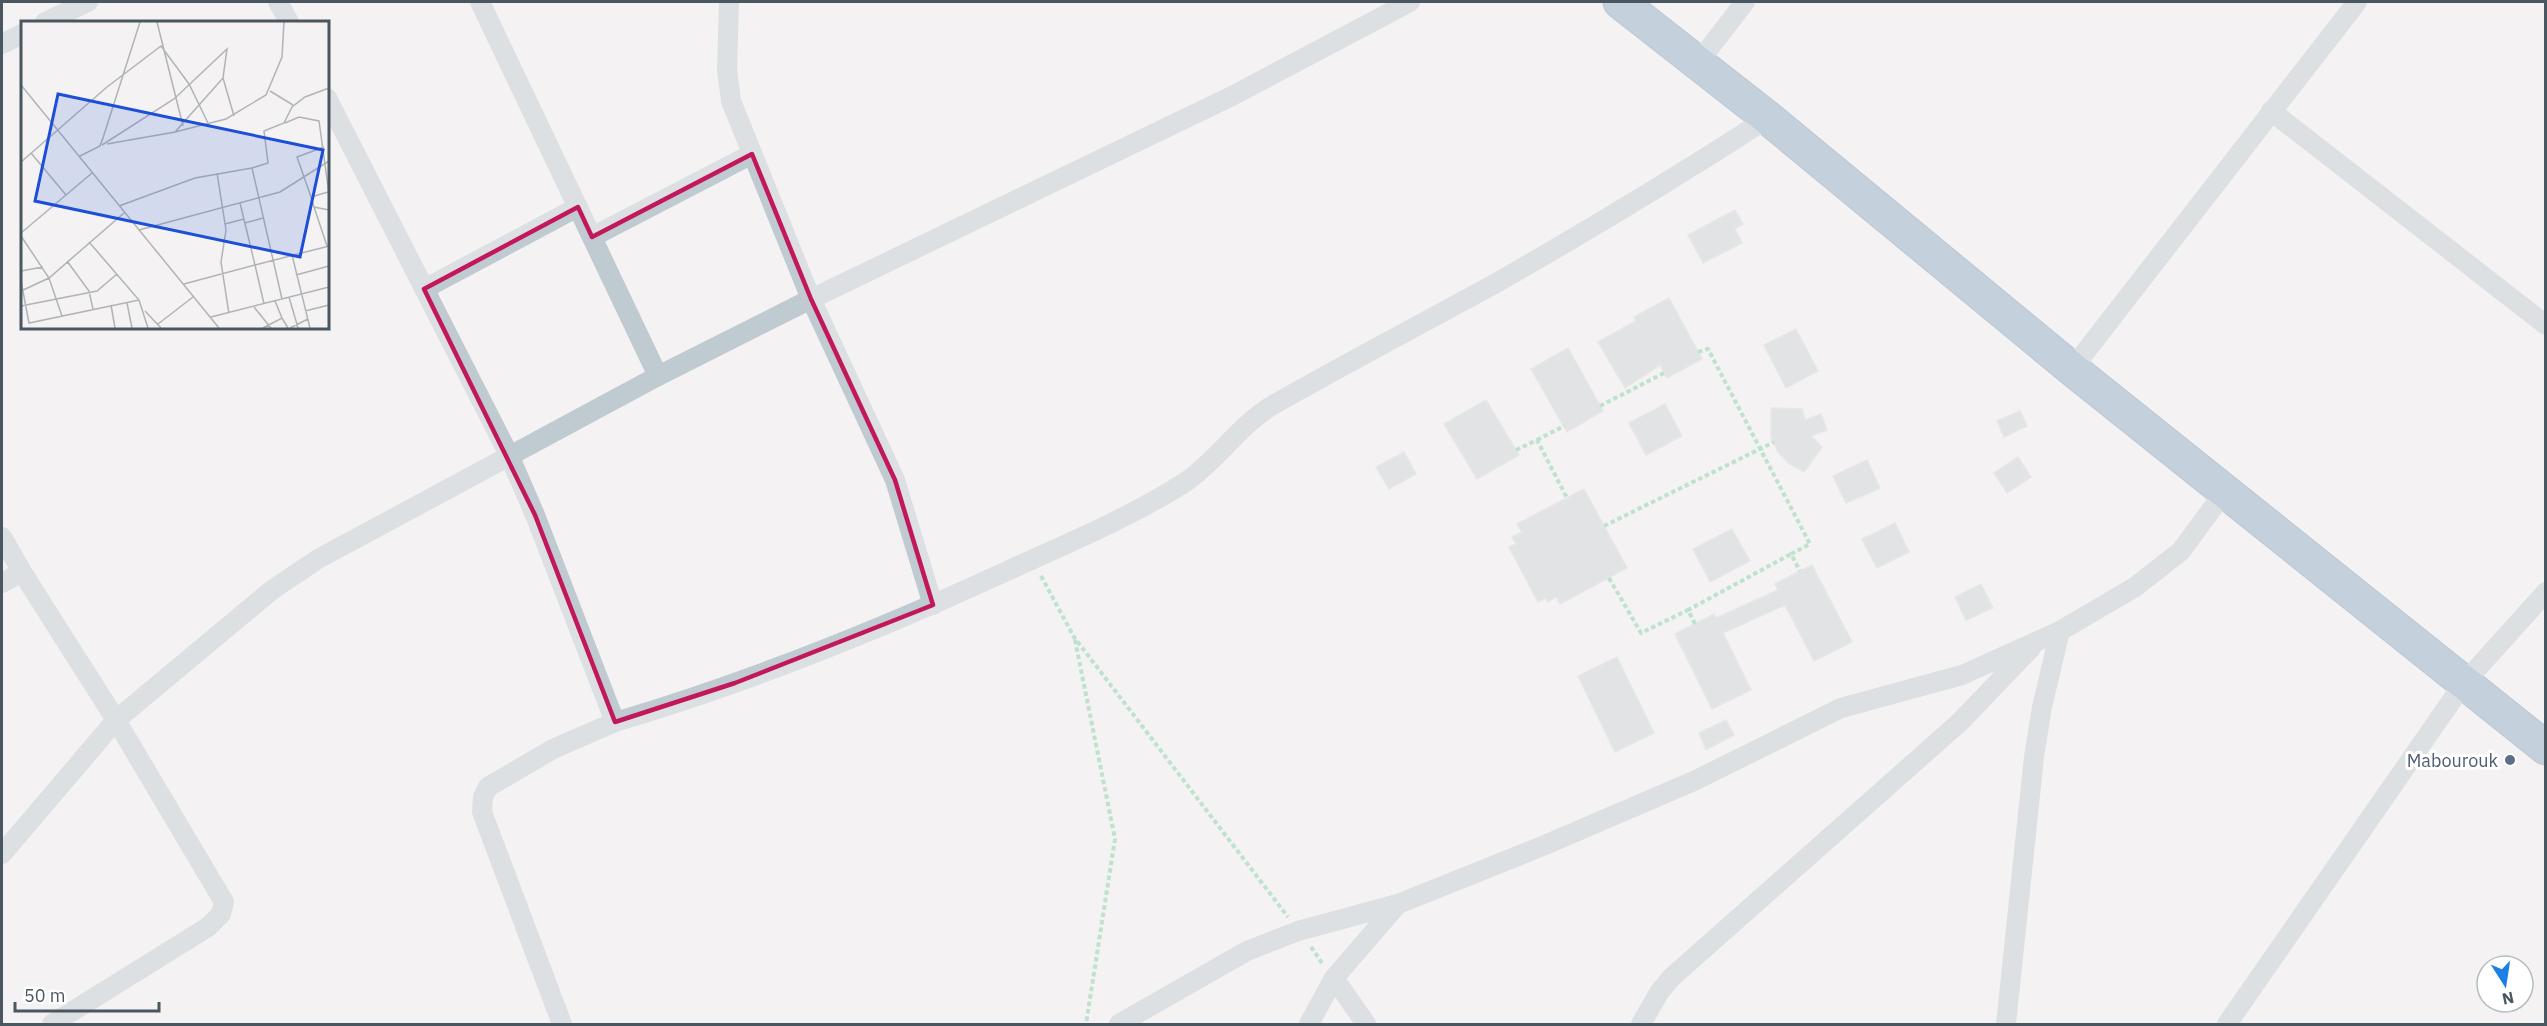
<svg xmlns="http://www.w3.org/2000/svg" width="2547" height="1026" font-family="'IBM Plex Sans',sans-serif">
<style>
.building{fill:#ccd0d4;stroke:#d6d9dd;stroke-width:1.5}
.lines{fill:none;stroke-linecap:round;stroke-linejoin:round}
.highway-casing{stroke:#7693ac;stroke-width:35}
.path{stroke:#7acfa0;stroke-width:4;stroke-dasharray:4.5 3;stroke-linecap:butt}
.street{stroke:#c0cad1;stroke-width:20}
.highway{stroke:#8ba8c0;stroke-width:33}
.marked{fill:none;stroke:#c2185b;stroke-width:4.5;stroke-linejoin:round}
.service-dot{fill:#5c6f8a;stroke:#fff;stroke-width:2}
.labels{text-anchor:middle;dominant-baseline:central;stroke-width:6;stroke-linejoin:round;paint-order:stroke}
.service-label{font-size:18px;fill:#4e5e75;stroke:#fff;text-anchor:end}
.inset-road{fill:none;stroke:#b0b4b8;stroke-width:1.5}
.view{fill:#1d4ed8;fill-opacity:0.15;stroke:#1d4ed8;stroke-width:3}
.inset-edge{fill:none;stroke:#4a5760;stroke-width:3}
</style>
<rect width="100%" height="100%" fill="#f4f2f2"/>
<!-- building -->
<g class="building">
<path d="M1735,210L1743,224L1735,229L1742,243L1703,263L1688,235Z"/>
<path d="M1669,298L1702,359L1667,378L1660,365L1625,388L1598,342L1636,321L1634,317Z"/>
<path d="M1796,329L1818,371L1786,388L1764,345Z"/>
<path d="M1568,348L1603,411L1567,432L1531,369Z"/>
<path d="M1486,400L1519,455L1477,479L1444,424Z"/>
<path d="M1665,404L1682,436L1646,455L1629,423Z"/>
<path d="M1771,408L1802,409L1805,420L1821,414L1827,430L1811,436L1822,447L1804,472L1788,463L1778,452L1771,437Z"/>
<path d="M2020,411L2027,426L2004,437L1997,421Z"/>
<path d="M1404,452L1416,474L1389,489L1376,467Z"/>
<path d="M2018,457L2031,477L2007,493L1994,473Z"/>
<path d="M1867,460L1880,488L1846,503L1833,476Z"/>
<path d="M1584,489L1627,568L1560,604L1556,597L1548,602L1546,598L1538,602L1509,547L1516,544L1512,537L1522,532L1517,524Z"/>
<path d="M1895,523L1909,552L1877,568L1862,539Z"/>
<path d="M1732,529L1750,561L1710,582L1693,549Z"/>
<path d="M1812,565L1852,642L1814,661L1785,605L1723,633L1751,690L1712,709L1675,634L1714,614L1716,618L1778,590L1775,584Z"/>
<path d="M1981,584L1993,608L1966,620L1955,597Z"/>
<path d="M1617,657L1654,733L1615,752L1578,676Z"/>
<path d="M1726,720L1734,735L1706,750L1699,733Z"/>
</g>
<g class="lines">
<!-- highway casing -->
<g class="highway-casing">
<path id="highway" d="M1620,2L1768,118L2072,369L2546,748"/>
</g>
<!-- path -->
<g class="path">
<path d="M1698,352L1708,349L1810,544L1791,554L1800,571"/>
<path d="M1600,406L1664,373"/>
<path d="M1537,440L1564,426"/>
<path d="M1516,450L1537,440L1567,498"/>
<path d="M1604,526L1774,442"/>
<path d="M1041,576L1074,637L1288,917"/>
<path d="M1609,578L1641,633L1688,610"/>
<path d="M1695,624L1688,610L1791,554"/>
<path d="M1075,640L1115,839L1086,1024"/>
<path d="M1311,947L1322,963"/>
</g>
<!-- street -->
<g class="street">
<path d="M278,2L289,22"/>
<path d="M480,2L658,376"/>
<path d="M729,2L727,70L731,101L811,299L895,480L933,605"/>
<path d="M45,22L88,2"/>
<path d="M2,44L22,34"/>
<path d="M1697,64L1745,2"/>
<path d="M327,98L509,455L535,515L615,722L553,749L488,787L483,797L482,812L562,1024"/>
<path d="M2271,111L2546,325"/>
<path d="M592,237L752,154"/>
<path d="M424,289L578,207"/>
<path d="M2072,369L2357,2"/>
<path d="M2,537L22,572L2,583"/>
<path d="M22,572L116,720L224,902L221,914L208,927L52,1024"/>
<path d="M615,722C750,682 879,630 1007,571C1066,544 1129,518 1184,483C1217,461 1239,425 1273,405C1347,363 1423,323 1498,282C1589,230 1680,175 1768,118"/>
<path d="M2,854L116,720L272,590L318,559L658,376L811,299L1232,96L1410,2"/>
<path d="M1334,978L1366,1024"/>
<path d="M1119,1024L1247,951L1298,931L1398,904"/>
<path d="M1309,1024L1334,978L1398,904L1545,845L1694,781L1841,708L1962,675L2060,631"/>
<path d="M1641,1024L1660,991L1672,977L1960,722L2031,648"/>
<path d="M2006,1024L2034,757L2042,707L2060,631L2135,587L2181,551L2225,491"/>
<path d="M2227,1024L2464,683L2546,592"/>
</g>
<!-- highway -->
<use href="#highway" class="highway"/>
</g>
<!-- marked area -->
<path d="M0 0H2547V1026H0ZM752,154L811,299L895,480L933,605L735,683L615,722L535,515L424,289L578,207L592,237Z" fill="#f4f2f2" fill-opacity=".55" fill-rule="evenodd"/>
<path class="marked" d="M752,154L811,299L895,480L933,605L735,683L615,722L535,515L424,289L578,207L592,237Z"/>
<!-- markers -->
<circle class="service-dot" cx="2510" cy="760" r="6"/>
<g class="labels">
<!-- service labels -->
<g class="service-label">
<text x="2498" y="760">Mabourouk</text>
</g>
</g>
<!-- overview -->
<g transform="translate(21 21)">
<rect width="308" height="308" fill="#f4f2f2"/>
<path class="inset-road" d="M136,1L162,105M0,64L198,307M249,70L272,84M264,102L278,96L298,100L308,173M154,111L205,98L245,74L261,36L263,1M86,123L154,111L202,57M81,124L153,78L206,28L202,57L213,95M10,132L45,174M59,135L79,125L82,117L119,1M0,141L86,66L140,25L168,63L188,104M196,152L205,209L200,241L208,293M290,176L276,136L303,126M98,185L174,157L231,147M293,186L290,176L307,171M224,202L242,197M204,203L223,198M118,209L259,171L308,140M0,212L71,152M0,215L28,257L41,295M68,221L118,279L127,307M306,225L293,186L308,189M271,234L289,307M46,240L68,270L72,288M0,250L22,246M275,254L308,245M0,260L8,302L118,279M163,263L234,244L219,182M0,270L28,257L103,192M268,276L277,307M261,278L231,147L247,142L243,110L263,102L271,86L284,76L308,67M254,280L261,297M106,282L111,307M243,283L234,244L308,225M90,284L94,307M0,285L76,270L96,253M233,286L250,307M124,290L140,307M284,290L308,284M190,296L308,266M137,303L172,276M242,307L261,297L267,307M269,307L287,298"/>
<path class="view" d="M37,73L302,129L279,236L14,180Z"/>
<rect width="308" height="308" class="inset-edge"/>
</g>
<!-- border -->
<rect width="2547" height="1026" fill="none" stroke="#4a5760" stroke-width="6"/>
<!-- north arrow -->
<g transform="translate(2505 984) rotate(168)"><circle r="28" fill="#ffffff" stroke="#b7bcbf" stroke-width="1.5"/>
<path d="M0-4.5L10 22L0 15L-10 22Z" fill="#1b80e6"/>
<text y="-9" font-size="16" font-weight="bold" text-anchor="middle" fill="#4a5760">N</text>
</g>
<!-- scale -->
<path d="M15 1002v9h144v-9" fill="none" stroke="#4a5760" stroke-width="3"/>
<text x="24" y="1002" font-size="18" fill="#4a5760" stroke="#ffffff" stroke-width="4.5" paint-order="stroke">50 m</text>
</svg>
